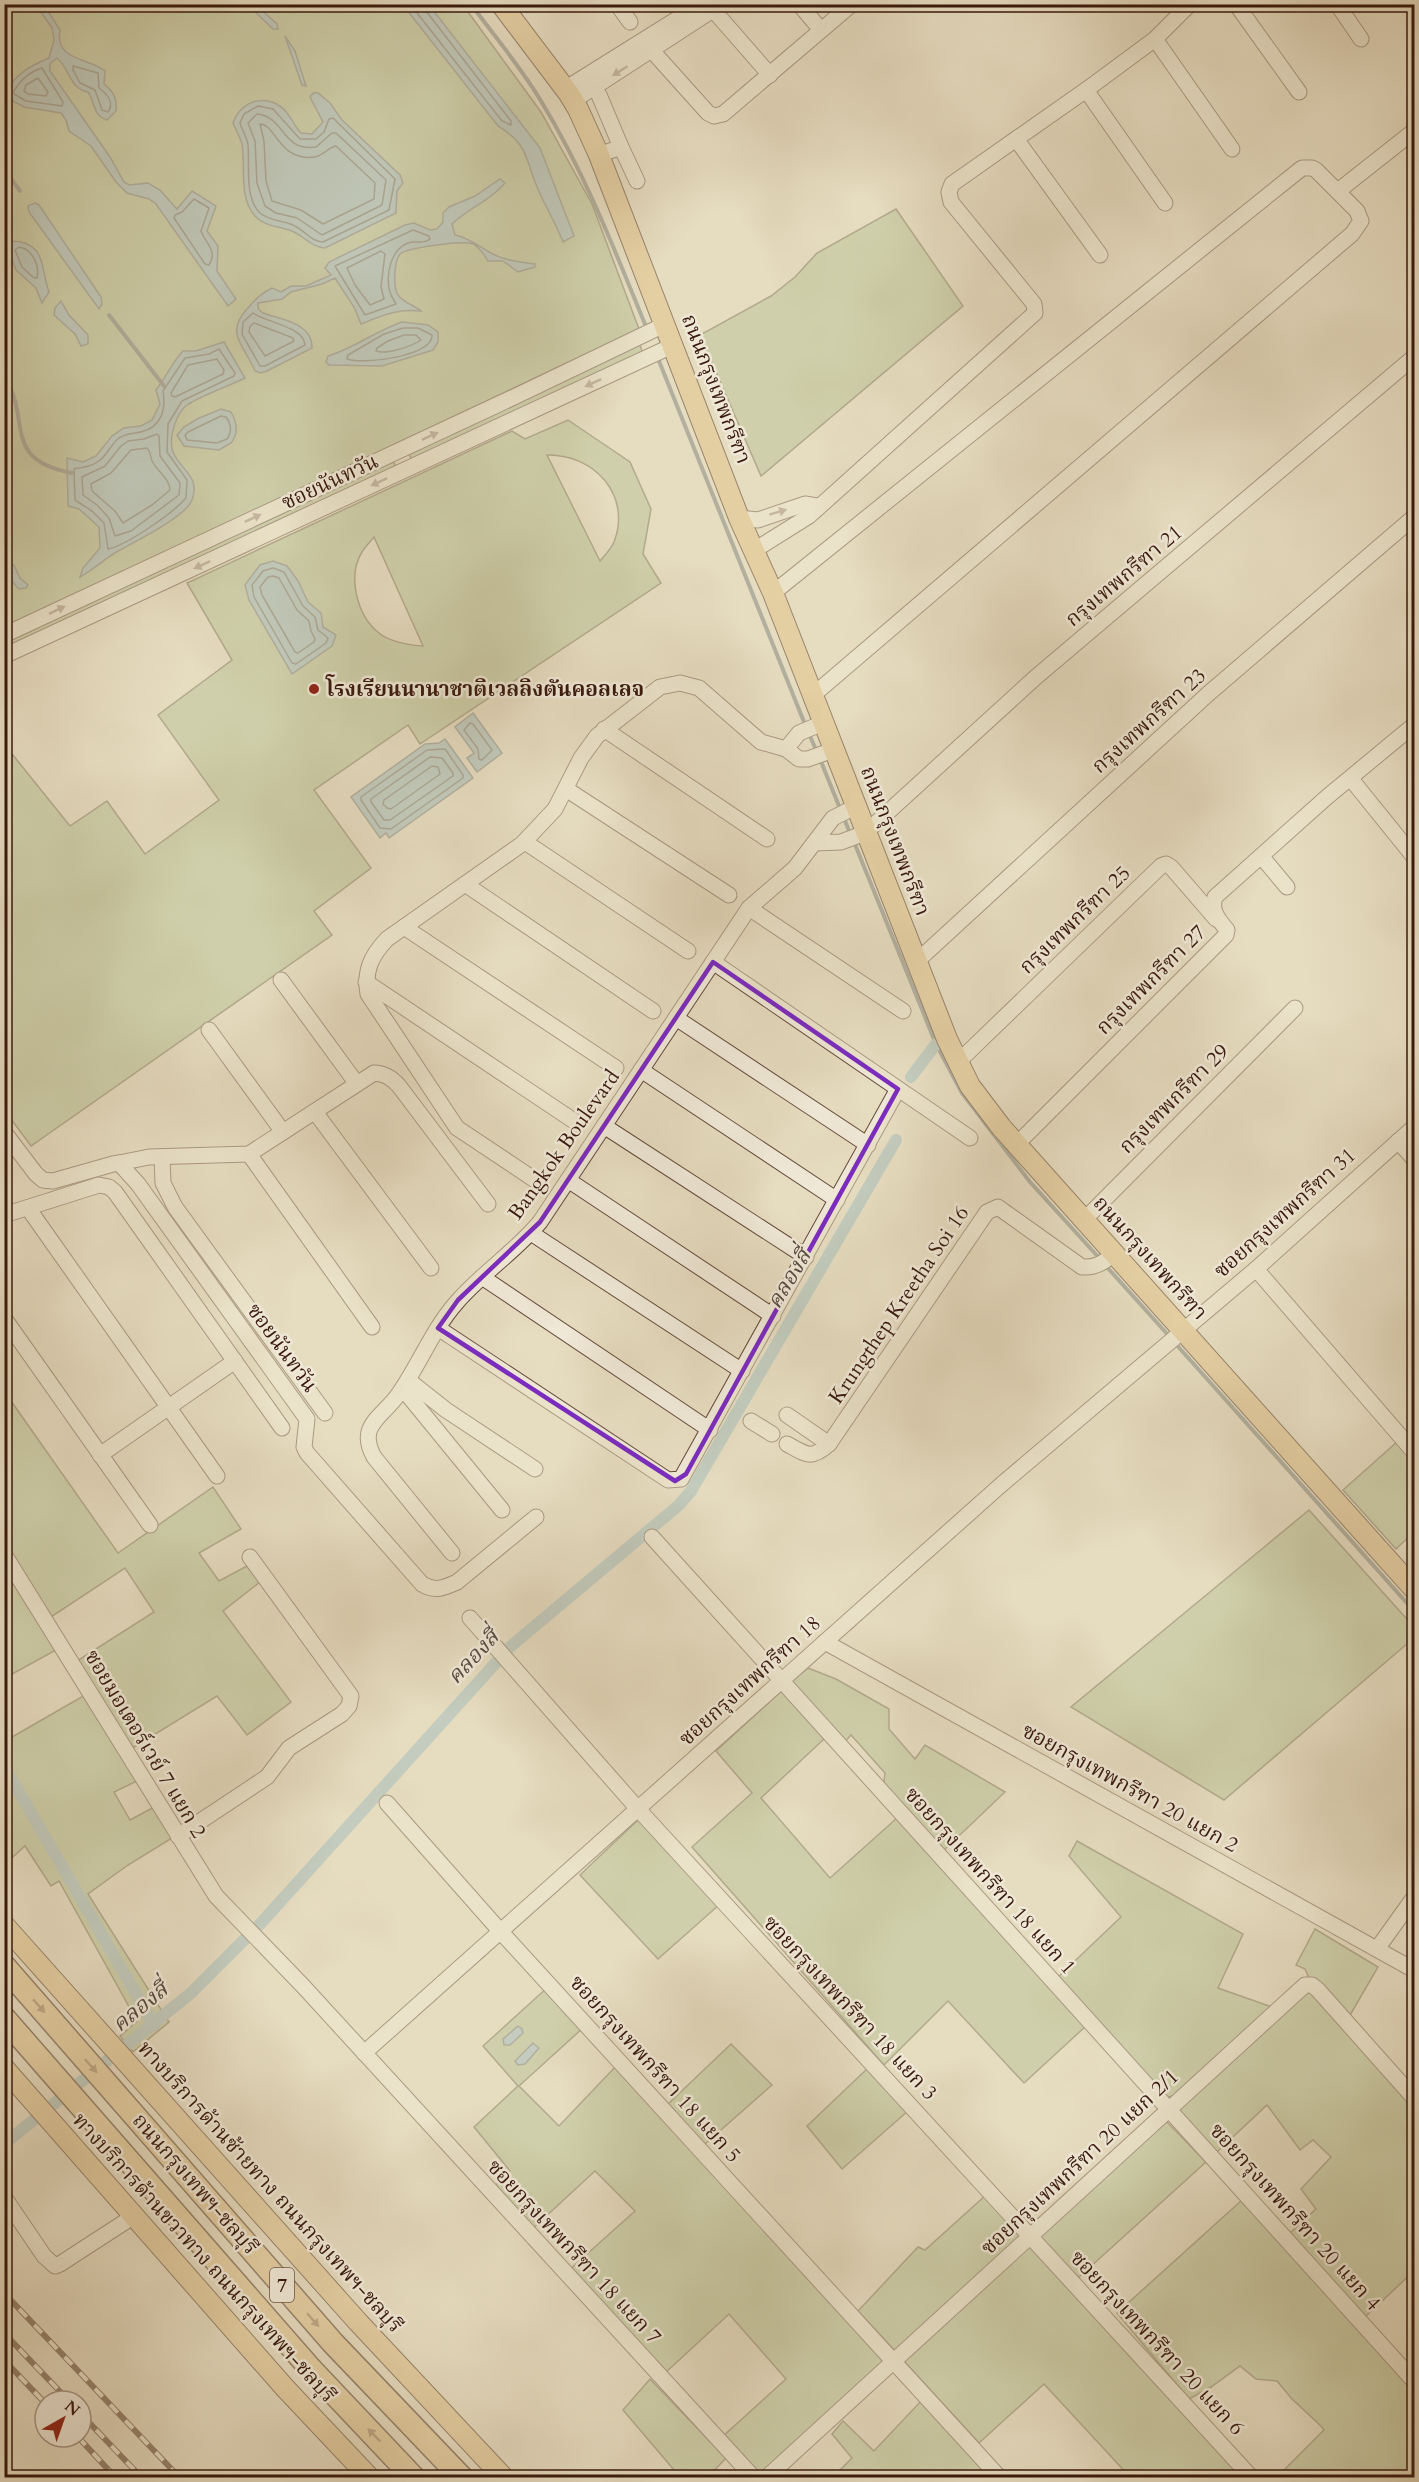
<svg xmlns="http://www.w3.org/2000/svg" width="1419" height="2482" font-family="Cardo,'Noto Serif Thai',serif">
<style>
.green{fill:#b4c093;stroke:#766c50;stroke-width:1.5;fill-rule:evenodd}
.water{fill:#9ab9bc;stroke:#737976;stroke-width:1.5}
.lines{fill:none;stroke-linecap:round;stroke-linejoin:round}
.shore{stroke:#6a6964;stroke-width:1.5}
.stream{stroke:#737976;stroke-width:4}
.canal{stroke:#9ab9bc;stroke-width:12}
.minor-casing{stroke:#644a3a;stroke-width:17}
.major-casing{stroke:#39190d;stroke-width:22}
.highway-casing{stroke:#39190d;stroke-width:25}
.minor{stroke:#efe8d6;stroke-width:15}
.major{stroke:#e3be80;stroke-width:20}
.highway{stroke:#e3be80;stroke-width:22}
.rail-casing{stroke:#39190d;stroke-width:6}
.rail{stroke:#efe8d6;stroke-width:4;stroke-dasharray:11;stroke-linecap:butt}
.oneway{fill:#9d8b7c}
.oneway2{fill:#8e6c46}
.marked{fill:none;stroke:#7b2cbf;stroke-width:4.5;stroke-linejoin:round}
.poi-dot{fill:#8f2418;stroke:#efe8d6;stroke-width:2}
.labels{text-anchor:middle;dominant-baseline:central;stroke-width:5;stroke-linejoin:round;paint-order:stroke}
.shield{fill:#efe8d6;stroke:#705749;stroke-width:1.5}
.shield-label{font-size:20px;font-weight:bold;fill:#39190d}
.street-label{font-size:21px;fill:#39190d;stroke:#efe8d6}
.poi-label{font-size:21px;font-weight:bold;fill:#39190d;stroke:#efe8d6;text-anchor:start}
.water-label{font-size:22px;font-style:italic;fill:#564942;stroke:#efe8d6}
</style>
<rect width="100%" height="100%" fill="#e6dcc0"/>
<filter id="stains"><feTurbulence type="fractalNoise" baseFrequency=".00333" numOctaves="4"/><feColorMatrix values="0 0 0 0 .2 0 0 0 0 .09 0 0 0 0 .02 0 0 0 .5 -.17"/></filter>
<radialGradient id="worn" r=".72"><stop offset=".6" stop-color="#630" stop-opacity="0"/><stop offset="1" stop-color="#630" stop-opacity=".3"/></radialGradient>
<!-- green -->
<g class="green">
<path d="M4,5H463L541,112L592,204L639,329L5,628Z"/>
<path d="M896,209L963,306L761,476L700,335L771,296L795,277L817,253Z"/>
<path d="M639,343L643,353L412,460L407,451Z"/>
<path d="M568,420L630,462L651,509L643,554L661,583L420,744L408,725L314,790L371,868L314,911L332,935L31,1146L5,1111L4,744L70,826L107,801L145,854L219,800L158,715L232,660L187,583L512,431L525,439ZM547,455C594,454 632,495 614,542C611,549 605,555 600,561ZM374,537L423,646C409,645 390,642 379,633C357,616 347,576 362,552C365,547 370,542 374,537Z"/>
<path d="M392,460L397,468L5,652L4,642Z"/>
<path d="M4,1391L118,1553L213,1487L241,1529L199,1553L219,1581L247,1566L260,1582L223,1611L291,1702L247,1735L217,1696L131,1749L77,1661L154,1612L125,1568L51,1617L5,1544Z"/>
<path d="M1398,1441L1414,1459V1532L1396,1549L1343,1490Z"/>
<path d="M1309,1510L1414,1627V1638L1224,1800L1071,1707Z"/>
<path d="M5,1570L8,1571L56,1650L5,1678Z"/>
<path d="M808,1668L836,1679L889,1709V1729L915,1759L925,1745L1005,1792L941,1853L883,1789L885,1773L851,1735L843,1744L788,1684Z"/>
<path d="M782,1690L824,1739L761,1798L830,1878L897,1818L1086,2026L1024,2083L948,2001L884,2065L692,1847L752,1793L716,1751Z"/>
<path d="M85,1695L139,1780L114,1792L130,1820L154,1807L172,1838L128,1865L88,1894L169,2022L133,2052L120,2036L137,2021L59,1881L51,1886L25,1846L5,1864V1741Z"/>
<path d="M640,1818L720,1904L658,1959L580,1875Z"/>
<path d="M1077,1841L1243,1934L1218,1988L1272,2007L1176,2095L1165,2098L1057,1978L1121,1917L1069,1856Z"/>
<path d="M1315,1929L1378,1967L1349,2017L1309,1978L1305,1969L1296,1965Z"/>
<path d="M548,1987L584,2027L519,2086L559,2126L617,2065L888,2359L759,2477L722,2437L786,2379L729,2314L664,2374L568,2271L635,2211L595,2171L530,2231L493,2188L510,2171L474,2127L518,2086L483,2046Z"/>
<path d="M1305,1992L1315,1993L1414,2104V2271L1365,2317L1290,2233L1316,2209L1301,2189L1331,2157L1313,2140L1300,2150L1267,2105L1217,2152L1176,2109Z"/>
<path d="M731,2044L772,2085L705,2144L667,2105Z"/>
<path d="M869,2067L909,2110L842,2169L807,2126Z"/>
<path d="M1166,2121L1206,2162L1078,2278L1039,2236Z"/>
<path d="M986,2195L1019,2229L1020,2240L896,2352L858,2311L918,2247L925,2250Z"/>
<path d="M1242,2200L1414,2390V2477H1380L1373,2471L1366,2477H1277L1324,2430L1321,2426L1292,2399L1277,2381L1256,2379L1240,2366L1211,2387L1189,2399L1117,2313Z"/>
<path d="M1031,2242L1246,2477H1130L1044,2384L979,2443L902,2359Z"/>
<path d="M650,2379L726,2458L708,2477H680L623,2410Z"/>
<path d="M922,2400L992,2477H833L852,2458L832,2434L843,2421L874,2451Z"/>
</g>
<!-- water -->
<g class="water">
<path d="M36,5H44L60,30C54,61 90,58 105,71L104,84C114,92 117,98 116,111L107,120C93,116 95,102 88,92C69,88 70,69 57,58L50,64V71L110,157L124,182L129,185L148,183L160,190L177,209L192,191L216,206L207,231L218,246L217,271L236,299L228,306L156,204L149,199L127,193L116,182L91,146L69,131L66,120L61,113L24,107L9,99L6,90C18,73 30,66 49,58L54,40L52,28Z"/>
<path d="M248,5H256L277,24L278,29H273Z"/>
<path d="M403,5H429L540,148L574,236L563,242C555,221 543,203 535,182C525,155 526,143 498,126Z"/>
<path d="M285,36L295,51L306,86L302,85Z"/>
<path d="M313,93H318L330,103L342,120L400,175L403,183L397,191L396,213L325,248C310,247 303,234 289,230C277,226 264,226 255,216C238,197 246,167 242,144C240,137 236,130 233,123C241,99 270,92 287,113C292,119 295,127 301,133L312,134L323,122L310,97Z"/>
<path d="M500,179L505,183C490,201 469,208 452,224L455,235C469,238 477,245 489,252C502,260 520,262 535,264V267L518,272L503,261H488C484,255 480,247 473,244C463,240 406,248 400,254C394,261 393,288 398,295C404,303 414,305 421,311C398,308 381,316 361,324L354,307L335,278L322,284L291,292L282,299L258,303V309L263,313C282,320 313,323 312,348L267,371L261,373L255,371C245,346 224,334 247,309C255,300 261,293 272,288L281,292L291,286H306L331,275L325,268L329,262L405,225L414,223L430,230L437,229L443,222V213L449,207L475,196Z"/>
<path d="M35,203L39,205L101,297L102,304L99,309L29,212L28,206Z"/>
<path d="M11,241C47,242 40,267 49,292L42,303L36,288L16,270L7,246Z"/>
<path d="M61,301L69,315L88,335V344L81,346L75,334L54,315L55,308Z"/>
<path d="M402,322L428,325L438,332V342L433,350L382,366L329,365L326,362L328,356C354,348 376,331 402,322Z"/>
<path d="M224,342L245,378C229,386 200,396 187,405C176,413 168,439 173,452C180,470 201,476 192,500C185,517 138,540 122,549C107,556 95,569 80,577L83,568L100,548L99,527L79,509L68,506L67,458L83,462L96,456L112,436L124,428L141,426L152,420L160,404L156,390C166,378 172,362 183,351H196Z"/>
<path d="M221,409L231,412C237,423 239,433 231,443L219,450L184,446L177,435L184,427L197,419Z"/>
<path d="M273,561L287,566L298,581L308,602L321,613L323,627L336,635L332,646L292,674L249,600L245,585L260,565Z"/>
<path d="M5,562L14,565L20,578L28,585L26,588L19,589L10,579L12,572L5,570Z"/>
<path d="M473,713L502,753L477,772L467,758L474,753L455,727Z"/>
<path d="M445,739L473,778L389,838L386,833L380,838L351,797L425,744L439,743Z"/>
<path d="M518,2026L522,2029L523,2033L510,2045H504L503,2039Z"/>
<path d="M533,2043L539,2048L525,2064L518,2065L515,2061Z"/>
</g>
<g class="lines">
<!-- shore -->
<g class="shore">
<path d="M410,4L502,121L511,125V121L426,11L424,4"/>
<path d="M73,66L98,73L99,88C107,94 115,102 108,112L102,110L95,90L80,83L73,70Z"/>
<path d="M42,68L63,102L62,106L26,101L14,94V91C21,79 29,72 42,68Z"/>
<path d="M38,78L48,92L46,96L28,94L24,91L26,85Z"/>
<path d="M258,106L273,109L300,139H316L324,132L329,119L333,118L395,179L389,210L323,242C312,242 305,231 295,226C284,220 271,222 260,213C244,198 250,165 248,145C247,137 242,130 240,123L244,114Z"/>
<path d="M257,114C286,117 281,152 316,147L332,133H336L386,180L382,205L322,235L297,218L276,213L265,206L257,183L255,141L248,123Z"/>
<path d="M260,124C276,124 279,162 315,157C324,155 329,147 336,146L375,183L374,199L323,224L301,210L272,201L266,181L264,141Z"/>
<path d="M194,199L209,208L201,231C206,244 218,251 209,265L205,264L174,218L175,215L182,212Z"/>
<path d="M413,230L429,236L430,239C423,245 416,240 408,243C391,249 385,275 390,292C391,296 394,300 396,304L365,315L335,266Z"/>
<path d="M19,247C32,249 40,265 37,278H34L22,267L15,250Z"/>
<path d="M381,251L385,254L381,287L384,299L370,305L355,285L347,268Z"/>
<path d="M253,313C268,323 304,327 305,345L265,366H260L242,334L243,322Z"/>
<path d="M254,323L293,338L294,341L265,356L249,332L250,326Z"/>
<path d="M403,328H418L432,335C434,356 363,365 347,359L348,355L384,334Z"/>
<path d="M404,335H416L421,340C412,346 387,355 376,351L377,348L388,341Z"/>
<path d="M219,349L235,373L234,376L182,401L168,424L167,452L187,480L186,498C172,514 127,545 108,549L104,523L92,511L75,500L74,469C83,467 92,467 100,460C108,454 111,444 119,438C127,433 132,434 141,432C162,427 166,409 163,391L185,358L209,354Z"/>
<path d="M217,359L224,370L223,374L175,397L172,396L171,393L188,365Z"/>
<path d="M221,416L226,417C231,424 232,432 227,439L217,443L187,440L185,435L188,432Z"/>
<path d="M157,434L159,436L160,456L180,483L179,495L131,531L115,536L109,518L97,505L83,495L82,477L105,466L121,446L128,441L144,439Z"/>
<path d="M147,448C151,452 150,456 152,461C157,471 170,479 170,490L152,505L123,523L115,511L92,491L91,484L111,473L131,450Z"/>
<path d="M273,568L284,572L303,606L315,617L318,630L328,638L326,643L296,664L292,663L254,597L252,585L263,571Z"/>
<path d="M273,576L279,578L297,610L309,621L311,631L315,639L314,642L298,653L295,652L262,595L260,587L268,577Z"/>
<path d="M470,723L473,724L492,750L482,760L479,759L478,749L464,730Z"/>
<path d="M445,749L463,775V778L391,829L380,828L361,800V797L427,750Z"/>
<path d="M430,757L442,758L453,773V776L390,820H384L371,802V799Z"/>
<path d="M432,766L438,767L440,774L391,809L387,808L383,804L384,800Z"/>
</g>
<!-- stream -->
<g class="stream">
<path d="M471,4C494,36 521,67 541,101C585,173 615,251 647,329"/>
<path d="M4,169L20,191"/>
<path d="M109,315L164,386"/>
<path d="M657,356L806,727"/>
<path d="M4,376C33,421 0,459 72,473"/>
<path d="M809,734L817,752"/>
<path d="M820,759L841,811"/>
<path d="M844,818L851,836"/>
<path d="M854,842L936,1044L962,1093L1030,1182L1101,1260"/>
<path d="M1106,1266L1169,1336"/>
<path d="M1174,1342L1414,1611"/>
</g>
<!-- canal -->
<g class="canal">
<path d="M911,1077L936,1044"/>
<path d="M4,1766L154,2025"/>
<path d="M4,2144L191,1993L262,1922L510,1647L679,1505L691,1491L896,1140"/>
</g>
<!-- minor casing -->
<g class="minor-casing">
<g id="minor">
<path d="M617,4L630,22"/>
<path d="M799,4L821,30"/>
<path d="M1236,4L1299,92"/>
<path d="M1337,4L1361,39"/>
<path d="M715,12L770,75"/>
<path d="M1155,39L1232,149"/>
<path d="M655,54L708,113L714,116L723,114L852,4"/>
<path d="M565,89L701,4"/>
<path d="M1086,90L1165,203"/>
<path d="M599,95L621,147"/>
<path d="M573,101L722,4"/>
<path d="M1016,139L1100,255"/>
<path d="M599,155L621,147L637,181"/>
<path d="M1338,191L1414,131"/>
<path d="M739,518L758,520L805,504L817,506"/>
<path d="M753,551L809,516L1035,313L1034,304L951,202L949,192L952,184L1086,90L1155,39L1190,4"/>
<path d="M773,593L1302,168H1312L1316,170L1357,211L1361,221L1352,234L812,696"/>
<path d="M4,635L514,397L666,324"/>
<path d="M4,656L674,345"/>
<path d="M604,729L767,839"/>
<path d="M786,749L799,733L823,723"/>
<path d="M1351,779L1414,857"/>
<path d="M566,789L729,895"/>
<path d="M525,842L688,951"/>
<path d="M815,843L841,842L865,833L1036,677L1414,357"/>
<path d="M1261,856L1287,887"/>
<path d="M465,884L653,1011"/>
<path d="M749,908L903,1011"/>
<path d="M404,927L616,1068"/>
<path d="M713,962L970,1138"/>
<path d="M916,962L1208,694L1414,517"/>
<path d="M281,980L357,1084"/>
<path d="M366,982L577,1123"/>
<path d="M676,1018L868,1145"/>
<path d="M209,1030L283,1132"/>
<path d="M958,1062L1161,866L1166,864L1171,867L1216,919"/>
<path d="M641,1070L837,1200"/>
<path d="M315,1112L431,1268"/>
<path d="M604,1126L806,1257"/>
<path d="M4,1132L36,1174L43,1180L53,1181L113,1164L119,1163L138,1184L307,1419L304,1447L307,1453L422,1584C435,1592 444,1588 457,1582L536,1517"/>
<path d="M1398,1141L1414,1159"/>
<path d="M1016,1145L1226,935L1227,930C1219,920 1210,911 1215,897L1327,797L1414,725"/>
<path d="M249,1154L372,1327"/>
<path d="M162,1157L163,1183L175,1207L325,1413"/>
<path d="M119,1163L149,1157L249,1154L374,1073C385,1073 392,1078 399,1086L488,1204"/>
<path d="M568,1180L773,1316"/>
<path d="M538,1182L457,1128L368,994C364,971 371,956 387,939L522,844L555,809L581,758L597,736L660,687L680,683L699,688L761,742L786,749L799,759H808L833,750"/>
<path d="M28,1208L217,1476"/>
<path d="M4,1215L99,1185L109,1187L115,1192L282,1428"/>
<path d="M1084,1220L1295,1008"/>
<path d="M531,1233L742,1371"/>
<path d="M1256,1269L1414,1452"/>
<path d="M482,1277L710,1430"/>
<path d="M4,1318L150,1525"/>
<path d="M438,1328L668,1480L681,1479L898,1089"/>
<path d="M408,1380L446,1410L535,1469"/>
<path d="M403,1389L502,1510"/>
<path d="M787,1415L829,1444L987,1212L998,1207L1002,1210L1082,1267C1095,1268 1104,1263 1113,1254"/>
<path d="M751,1421L772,1434"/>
<path d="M787,1444C807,1455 811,1460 829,1444"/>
<path d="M100,1455L235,1361"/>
<path d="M652,1537L1414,2381"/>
<path d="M452,1553L374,1457C356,1424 384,1417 400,1392C420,1363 433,1329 457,1302C482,1273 515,1252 540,1222L749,908L795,868L833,818L855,807"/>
<path d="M4,1554L216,1896L303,1986L754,2478"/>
<path d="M470,1618L638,1809L1252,2478"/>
<path d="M825,1642L1414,1970"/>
<path d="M387,1803L501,1932L1000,2478"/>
<path d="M178,1836L267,1777L289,1748L342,1714L349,1706L351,1696L250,1557"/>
<path d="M1377,1949L1412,1900"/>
<path d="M364,2053L1002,1484L1256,1269L1414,1127"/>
<path d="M4,2197L44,2256L55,2266L60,2264L134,2216"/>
<path d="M766,2478L1305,1985H1312L1318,1990L1414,2098"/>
</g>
</g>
<!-- major casing -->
<g class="major-casing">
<g id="major">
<path d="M501,4L569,94L578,109L599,155L739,518L773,593L947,1039L970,1086L1001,1127L1414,1589"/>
<path d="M4,1925L358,2322L504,2478"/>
<path d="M4,2068L285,2388L370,2478"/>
</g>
</g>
<!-- highway casing -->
<g class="highway-casing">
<g id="highway">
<path d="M4,1966L333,2343L462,2478"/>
<path d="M4,2018L309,2367L414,2478"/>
</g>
</g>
<!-- minor -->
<use href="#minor" class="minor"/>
<!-- major -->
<use href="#major" class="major"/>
<!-- highway -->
<use href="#highway" class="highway"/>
<!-- rail casing -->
<g class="rail-casing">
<g id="rail">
<path d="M4,2293L180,2478"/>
<path d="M4,2333L69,2401"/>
<path d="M4,2360L45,2403"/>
<path d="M81,2414L142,2478"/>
<path d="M78,2437L116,2478"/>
</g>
</g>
<!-- rail -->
<use href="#rail" class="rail"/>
</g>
<!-- one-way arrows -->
<defs><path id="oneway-solid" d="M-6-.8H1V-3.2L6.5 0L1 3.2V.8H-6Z" transform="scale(1.5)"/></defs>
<g class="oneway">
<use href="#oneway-solid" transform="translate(620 71) rotate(148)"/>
<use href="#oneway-solid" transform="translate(593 383) rotate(155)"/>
<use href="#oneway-solid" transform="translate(430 436) rotate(-25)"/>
<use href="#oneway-solid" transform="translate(379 482) rotate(155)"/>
<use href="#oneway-solid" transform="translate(778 512) rotate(-17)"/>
<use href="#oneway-solid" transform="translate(253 518) rotate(-25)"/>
<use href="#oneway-solid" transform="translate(202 565) rotate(155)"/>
<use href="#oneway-solid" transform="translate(57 610) rotate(-26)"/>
</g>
<g class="oneway2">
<use href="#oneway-solid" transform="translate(39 2006) rotate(49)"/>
<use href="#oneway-solid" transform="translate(91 2066) rotate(48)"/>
<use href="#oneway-solid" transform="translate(313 2320) rotate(49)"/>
<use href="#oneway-solid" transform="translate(374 2435) rotate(-134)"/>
</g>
<!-- marked area -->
<path d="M0 0H1419V2482H0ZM713,962L898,1089L686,1474L675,1481L438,1328L458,1300L540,1222Z" fill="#e6dcc0" fill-opacity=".55" fill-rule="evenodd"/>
<path class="marked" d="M713,962L898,1089L686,1474L675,1481L438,1328L458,1300L540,1222Z"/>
<!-- markers -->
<circle class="poi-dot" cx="314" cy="689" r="6"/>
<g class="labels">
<!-- shield labels -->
<rect class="shield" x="270" y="2268" width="24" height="34" rx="4.5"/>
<g class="shield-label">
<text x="282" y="2285">7</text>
</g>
<!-- street labels -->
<g class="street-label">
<text transform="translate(716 389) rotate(69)">ถนนกรุงเทพกรีฑา</text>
<text transform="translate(330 482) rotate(-25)">ซอยนันทวัน</text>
<text transform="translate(1124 576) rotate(-40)">กรุงเทพกรีฑา 21</text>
<text transform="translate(1149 721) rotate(-42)">กรุงเทพกรีฑา 23</text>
<text transform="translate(895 841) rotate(69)">ถนนกรุงเทพกรีฑา</text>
<text transform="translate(1075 920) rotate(-44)">กรุงเทพกรีฑา 25</text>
<text transform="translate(1151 980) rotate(-45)">กรุงเทพกรีฑา 27</text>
<text transform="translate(1174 1099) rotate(-45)">กรุงเทพกรีฑา 29</text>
<text transform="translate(564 1145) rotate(-55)">Bangkok Boulevard</text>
<text transform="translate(1285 1213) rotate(-42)">ซอยกรุงเทพกรีฑา 31</text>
<text transform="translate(1150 1258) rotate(48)">ถนนกรุงเทพกรีฑา</text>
<text transform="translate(899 1305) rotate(-56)">Krungthep Kreetha Soi 16</text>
<text transform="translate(282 1348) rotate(54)">ซอยนันทวัน</text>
<text transform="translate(750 1681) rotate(-42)">ซอยกรุงเทพกรีฑา 18</text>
<text transform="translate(145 1744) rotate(59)">ซอยมอเตอร์เวย์ 7 แยก 2</text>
<text transform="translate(1130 1788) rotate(29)">ซอยกรุงเทพกรีฑา 20 แยก 2</text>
<text transform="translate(990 1881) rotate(48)">ซอยกรุงเทพกรีฑา 18 แยก 1</text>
<text transform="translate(850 2008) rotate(47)">ซอยกรุงเทพกรีฑา 18 แยก 3</text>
<text transform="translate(655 2069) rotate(48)">ซอยกรุงเทพกรีฑา 18 แยก 5</text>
<text transform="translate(1080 2162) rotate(-43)">ซอยกรุงเทพกรีฑา 20 แยก 2/1</text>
<text transform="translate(195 2184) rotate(49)">ถนนกรุงเทพฯ-ชลบุรี</text>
<text transform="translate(270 2187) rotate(48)">ทางบริการด้านซ้ายทาง ถนนกรุงเทพฯ-ชลบุรี</text>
<text transform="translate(1295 2217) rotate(48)">ซอยกรุงเทพกรีฑา 20 แยก 4</text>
<text transform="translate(574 2252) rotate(47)">ซอยกรุงเทพกรีฑา 18 แยก 7</text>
<text transform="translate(204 2258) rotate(48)">ทางบริการด้านขวาทาง ถนนกรุงเทพฯ-ชลบุรี</text>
<text transform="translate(1157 2343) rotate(47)">ซอยกรุงเทพกรีฑา 20 แยก 6</text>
</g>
<!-- poi labels -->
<g class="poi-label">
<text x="326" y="689">โรงเรียนนานาชาติเวลลิงตันคอลเลจ</text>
</g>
<!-- water labels -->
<g class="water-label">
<text transform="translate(789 1279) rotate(-59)">คลองสี่</text>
<text transform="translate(473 1657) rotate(-47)">คลองสี่</text>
<text transform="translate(140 2007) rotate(-39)">คลองสี่</text>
</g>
</g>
<!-- margin -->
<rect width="1419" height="2482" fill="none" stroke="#e6dcc0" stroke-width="24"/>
<rect x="6" y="6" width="1407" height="2470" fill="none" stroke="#39190d" stroke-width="3"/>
<rect x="12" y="12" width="1395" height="2458" fill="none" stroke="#39190d" stroke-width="1.5"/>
<!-- north arrow -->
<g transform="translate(63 2419) rotate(40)"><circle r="28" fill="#efe8d6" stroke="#a69586" stroke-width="1.5"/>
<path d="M0-4.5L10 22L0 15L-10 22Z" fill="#8f2418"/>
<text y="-9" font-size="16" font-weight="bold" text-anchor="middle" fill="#39190d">N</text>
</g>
<rect width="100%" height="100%" filter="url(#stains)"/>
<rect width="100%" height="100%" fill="url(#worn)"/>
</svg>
